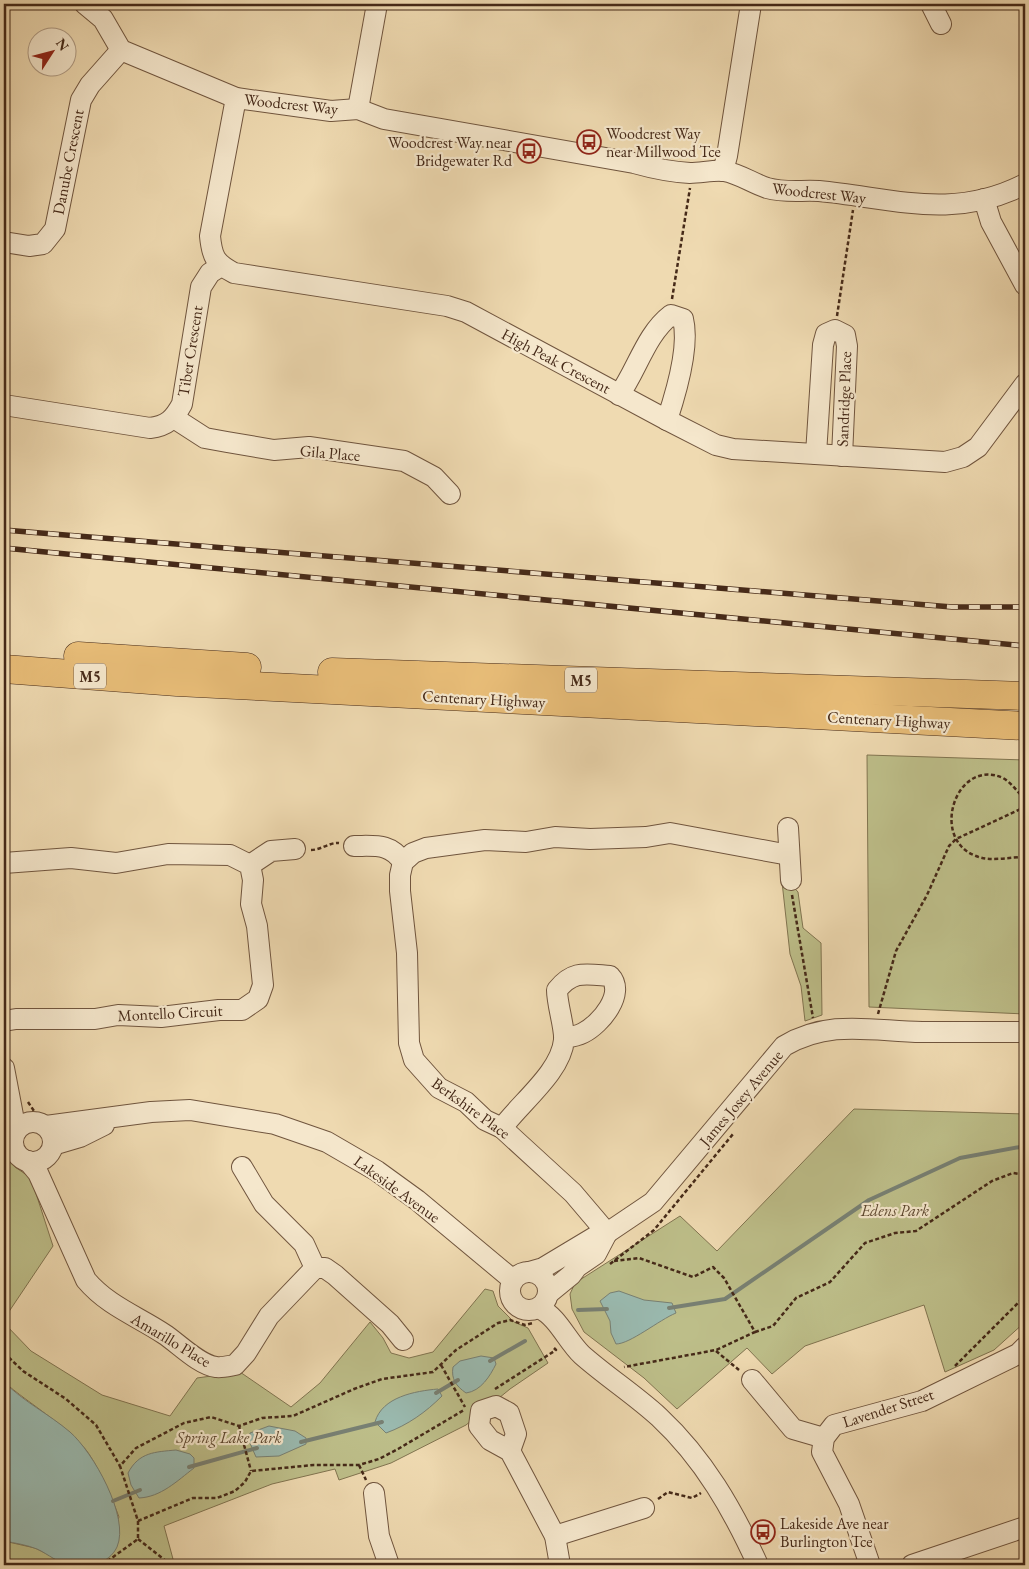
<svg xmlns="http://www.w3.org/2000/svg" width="1029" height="1569" font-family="'EB Garamond',serif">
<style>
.green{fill:#bdbe89;stroke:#817450}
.water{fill:#9abab0;stroke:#788073}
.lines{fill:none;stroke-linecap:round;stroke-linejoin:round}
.stream{stroke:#788073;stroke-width:4}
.minor-casing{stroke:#70553e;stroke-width:22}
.highway-casing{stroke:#452918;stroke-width:29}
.path{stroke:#452918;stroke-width:2.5;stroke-dasharray:4 2.5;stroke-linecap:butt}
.minor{stroke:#f5e7cc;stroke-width:20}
.highway{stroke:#e8bd78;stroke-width:28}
.rail-casing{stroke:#452918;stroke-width:5.5}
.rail{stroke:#f5e7cc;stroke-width:4;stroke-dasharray:11;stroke-linecap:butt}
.labels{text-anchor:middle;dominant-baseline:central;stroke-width:4.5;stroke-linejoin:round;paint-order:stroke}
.shield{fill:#f5e7cc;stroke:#7a624e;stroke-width:1}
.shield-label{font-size:15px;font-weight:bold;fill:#452918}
.street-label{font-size:16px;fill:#452918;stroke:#f5e7cc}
.poi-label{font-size:16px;fill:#452918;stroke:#f5e7cc;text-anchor:start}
.park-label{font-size:16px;font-style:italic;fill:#5d472f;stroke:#f5e7cc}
</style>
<rect width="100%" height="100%" fill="#efdab1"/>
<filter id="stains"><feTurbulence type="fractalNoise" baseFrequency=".004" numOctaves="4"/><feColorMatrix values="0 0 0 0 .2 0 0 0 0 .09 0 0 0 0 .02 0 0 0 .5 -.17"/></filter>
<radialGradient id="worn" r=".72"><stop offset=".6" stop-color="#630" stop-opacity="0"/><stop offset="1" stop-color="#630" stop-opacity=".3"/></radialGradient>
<!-- green -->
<g class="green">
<path d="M867,755L1025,760V1014L869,1007Z"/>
<path d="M781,873L798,892L803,928L821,943L822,1015L805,1021L801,986L790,954Z"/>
<path d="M854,1109L1025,1114V1322L994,1350L945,1372L924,1305L805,1346L772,1374L747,1348L677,1409L644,1378L584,1332L572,1309L570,1294L575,1283L680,1216L717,1251Z"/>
<path d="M4,1130L15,1167L31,1178L53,1246L4,1319Z"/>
<path d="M485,1289L493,1291L498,1306L514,1322L528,1328L548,1363L510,1389L466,1425L391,1463L339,1480L335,1469L272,1484L164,1526L173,1559L177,1565H95L98,1564L119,1517C111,1496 102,1474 89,1454C72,1429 28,1403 4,1382V1323L31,1351L102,1395L170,1416L197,1378L240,1372L291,1407L320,1383L370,1322L383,1338L391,1353L409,1358L433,1352Z"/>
<path d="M4,1541L35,1548L70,1565H4Z"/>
</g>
<!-- water -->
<g class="water">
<path d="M619,1291L644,1300L672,1303L676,1313C659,1320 630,1344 616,1344L611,1333L610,1321L600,1301L610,1293Z"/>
<path d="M481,1356L494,1358L496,1364C490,1376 481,1391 466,1393C456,1386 451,1379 453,1367L460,1361Z"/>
<path d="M4,1382C24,1402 49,1414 70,1432C93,1452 130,1517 117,1547C109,1564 88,1568 71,1565C59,1564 48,1554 37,1549C27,1545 15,1543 4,1541Z"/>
<path d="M438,1389L442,1396C426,1412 408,1425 386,1433L375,1422C382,1397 415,1391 438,1389Z"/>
<path d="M269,1426L295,1431L306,1438V1444L279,1456L256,1457L249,1441L250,1433Z"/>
<path d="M176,1450L190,1454L194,1458V1468C177,1481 161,1497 139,1498L131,1485L128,1473C139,1452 155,1452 176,1450Z"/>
</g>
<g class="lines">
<!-- stream -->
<g class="stream">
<path d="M669,1308L725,1299L869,1200L960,1158L1025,1146"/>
<path d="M578,1310L607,1309"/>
<path d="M490,1361L525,1341"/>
<path d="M436,1393L458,1380"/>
<path d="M301,1442L382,1422"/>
<path d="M189,1467L257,1448"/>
<path d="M113,1501L140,1490"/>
</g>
<!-- minor casing -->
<g class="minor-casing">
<g id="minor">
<path d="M85,4L103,19L121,50L236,98L331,111L358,109L384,119L634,163C652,168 670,172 690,173C701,173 713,170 724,171C740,174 752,183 767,188C785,193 801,190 819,191C893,198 953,221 1025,184"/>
<path d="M931,4L941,24"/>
<path d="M236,98L210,236C212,257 215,263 234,273L447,306L466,312L667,420L716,445L733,449L945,462L963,457L978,447L1025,384"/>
<path d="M358,109L377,4"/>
<path d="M723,171L727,156L751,4"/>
<path d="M984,199L991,222L1025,285"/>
<path d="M4,242L29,246L43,244L55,229L81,100L90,85L121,50"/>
<path d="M619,395C637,370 646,334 671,315L683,319C690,347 676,393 667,420"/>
<path d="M4,405L150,428C167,426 174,419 182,404L201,287L210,273L221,266"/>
<path d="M174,418L205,438L227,442L274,450L309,447L404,461L434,477L450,494"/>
<path d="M816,454L823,345L826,334L835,330L845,335L847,346L842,456"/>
<path d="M788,828L791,880"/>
<path d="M354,846C376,846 390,843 403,862"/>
<path d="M4,863L71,858L116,863L168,854L230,855L250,865L253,880L251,904L257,926L263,985L258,999L242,1010H219L161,1017L118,1015L95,1019H16L4,1021"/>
<path d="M250,865L271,851L295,849"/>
<path d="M4,1068L16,1131"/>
<circle cx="33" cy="1142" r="20"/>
<path d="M46,1126L151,1112L190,1110L275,1124L327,1142L377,1171L417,1200L513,1280"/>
<path d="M502,1128C521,1102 561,1072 564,1040C565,1028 557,1005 557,990C573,970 585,974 610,976C626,993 601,1024 583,1033C577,1036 571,1037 564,1038"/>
<path d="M53,1145L80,1137L104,1125"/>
<path d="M28,1161L38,1173L86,1280C108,1306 137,1316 164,1334C178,1343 199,1365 216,1367C221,1368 229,1366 235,1365L246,1353L269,1316L315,1268H325L335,1275L390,1324L403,1340"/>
<path d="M242,1167L264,1204L304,1244L315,1268"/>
<path d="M607,1233L573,1193L502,1128L485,1120L466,1102L439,1088L414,1060L409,1043L407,953L400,891V875L403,862L413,853L426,848L485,840L526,842L555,837L590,839L646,837L670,833L789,855"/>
<circle cx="529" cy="1291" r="19"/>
<path d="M529,1272L543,1268L598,1235L607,1233L653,1202L784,1046C830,1019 871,1031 922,1032C956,1032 991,1032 1025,1032"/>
<path d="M549,1293L571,1275L577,1267L596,1254L607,1233"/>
<path d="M539,1308C558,1317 567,1341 582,1355C607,1377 635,1395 659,1417C704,1459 733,1510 758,1565"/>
<path d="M752,1380L793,1429L824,1438"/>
<path d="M510,1451L516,1434L509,1413L496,1406L481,1411L479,1426L490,1440L510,1451L555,1536L560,1565"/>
<path d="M374,1493L379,1536L389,1565"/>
<path d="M555,1536L644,1508"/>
<path d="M870,1565L849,1504L822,1452L824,1438L834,1425L922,1401L1018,1354L1025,1347"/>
<path d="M912,1565L1025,1527"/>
</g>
</g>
<!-- highway casing -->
<g class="highway-casing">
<g id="highway">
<path d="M78,656L247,667"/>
<path d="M4,669L177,682L1025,726"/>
<path d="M332,672L1025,696"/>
</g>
</g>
<!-- path -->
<g class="path">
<path d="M672,299L690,188"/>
<path d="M837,316L853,210"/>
<path d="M1025,799C1018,793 1012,783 1003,778C956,757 929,839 976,856C990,862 1010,857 1025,857"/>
<path d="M311,850C321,850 330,842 339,843"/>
<path d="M792,895L813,1018"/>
<path d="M878,1014L896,951L927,895L949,846L956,839L1025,807"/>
<path d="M28,1102L36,1114"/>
<path d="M614,1261L639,1258L693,1277L713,1267L724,1278L755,1332L716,1350L624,1367"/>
<path d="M610,1264L654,1230L733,1134"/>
<path d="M755,1332L773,1326L796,1298L830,1282L865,1243L895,1233L916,1231L992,1181L1013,1173L1025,1175"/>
<path d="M716,1351L739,1370"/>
<path d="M4,1353L23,1371L66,1399L96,1425L120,1466"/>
<path d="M441,1365L465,1407"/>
<path d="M955,1366L1025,1296"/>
<path d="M495,1389L556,1350L554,1348"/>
<path d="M239,1426L251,1471"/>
<path d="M359,1465L366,1480"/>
<path d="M658,1499L668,1492L692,1498L701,1493"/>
<path d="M138,1521L193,1498H217L235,1491L245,1482L251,1471L314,1465H359L379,1459L398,1449L464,1410"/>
<path d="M138,1539L171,1565"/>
<path d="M4,1541L7,1551L4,1556"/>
<path d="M102,1565L138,1539V1521L120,1466L136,1448L184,1423L211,1417L239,1426L262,1418L293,1416L354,1389L382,1379L433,1372L456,1350L498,1323L510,1320L525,1325L533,1323"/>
</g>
<!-- minor -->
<use href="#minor" class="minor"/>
<!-- highway -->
<use href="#highway" class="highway"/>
<!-- rail casing -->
<g class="rail-casing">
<g id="rail">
<path d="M4,530L952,607H1025"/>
<path d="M4,548L1025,646"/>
</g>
</g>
<!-- rail -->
<use href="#rail" class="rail"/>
</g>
<!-- icons -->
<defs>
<g id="bus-ring" transform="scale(1.25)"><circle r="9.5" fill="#f5e7cc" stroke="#8f2418" stroke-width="1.5"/><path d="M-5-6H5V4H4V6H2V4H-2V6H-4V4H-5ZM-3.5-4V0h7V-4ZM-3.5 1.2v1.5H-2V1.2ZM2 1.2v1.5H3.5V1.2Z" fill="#8f2418"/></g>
</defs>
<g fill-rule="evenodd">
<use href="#bus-ring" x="589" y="142"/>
<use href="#bus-ring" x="529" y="151"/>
<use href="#bus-ring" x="763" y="1532"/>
</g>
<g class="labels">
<!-- shield labels -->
<g class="shield">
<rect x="74" y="663.5" width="32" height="25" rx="4"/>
<rect x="565" y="667.5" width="32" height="25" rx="4"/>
</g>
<g class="shield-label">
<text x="90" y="676">M5</text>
<text x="581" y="680">M5</text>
</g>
<!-- street labels -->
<g class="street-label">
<text transform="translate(291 104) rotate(6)">Woodcrest Way</text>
<text transform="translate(68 162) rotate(-79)">Danube Crescent</text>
<text transform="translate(819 193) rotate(6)">Woodcrest Way</text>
<text transform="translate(190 351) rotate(-81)">Tiber Crescent</text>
<text transform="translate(556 361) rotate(28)">High Peak Crescent</text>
<text transform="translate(844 399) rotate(-88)">Sandridge Place</text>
<text transform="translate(330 453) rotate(5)">Gila Place</text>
<text transform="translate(484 699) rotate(3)">Centenary Highway</text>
<text transform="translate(889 720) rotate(3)">Centenary Highway</text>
<text transform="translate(170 1013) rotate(-3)">Montello Circuit</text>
<text transform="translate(741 1098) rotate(-50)">James Josey Avenue</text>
<text transform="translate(471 1108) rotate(36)">Berkshire Place</text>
<text transform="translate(397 1189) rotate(36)">Lakeside Avenue</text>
<text transform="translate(171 1340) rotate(31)">Amarillo Place</text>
<text transform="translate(888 1408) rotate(-18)">Lavender Street</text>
</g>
<!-- poi labels -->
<g class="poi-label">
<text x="606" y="133">Woodcrest Way<tspan x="606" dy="18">near Millwood Tce</tspan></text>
<text x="512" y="142" text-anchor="end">Woodcrest Way near<tspan x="512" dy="18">Bridgewater Rd</tspan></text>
<text x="780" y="1523">Lakeside Ave near<tspan x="780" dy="18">Burlington Tce</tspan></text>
</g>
<!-- park labels -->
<g class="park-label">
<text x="895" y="1210">Edens Park</text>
<text x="229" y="1437">Spring Lake Park</text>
</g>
</g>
<!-- margin -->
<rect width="1029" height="1569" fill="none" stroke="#efdab1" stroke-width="20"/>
<rect x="5" y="5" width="1019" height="1559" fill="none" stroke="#452918" stroke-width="2.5"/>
<rect x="10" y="10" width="1009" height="1549" fill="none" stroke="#452918"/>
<!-- north arrow -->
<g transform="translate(52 52) rotate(54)"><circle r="24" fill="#f5e7cc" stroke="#af9b84"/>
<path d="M0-4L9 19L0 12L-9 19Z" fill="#8f2418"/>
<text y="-8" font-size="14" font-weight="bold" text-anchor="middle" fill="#452918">N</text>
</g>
<rect width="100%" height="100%" filter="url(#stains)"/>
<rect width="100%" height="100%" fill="url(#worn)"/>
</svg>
